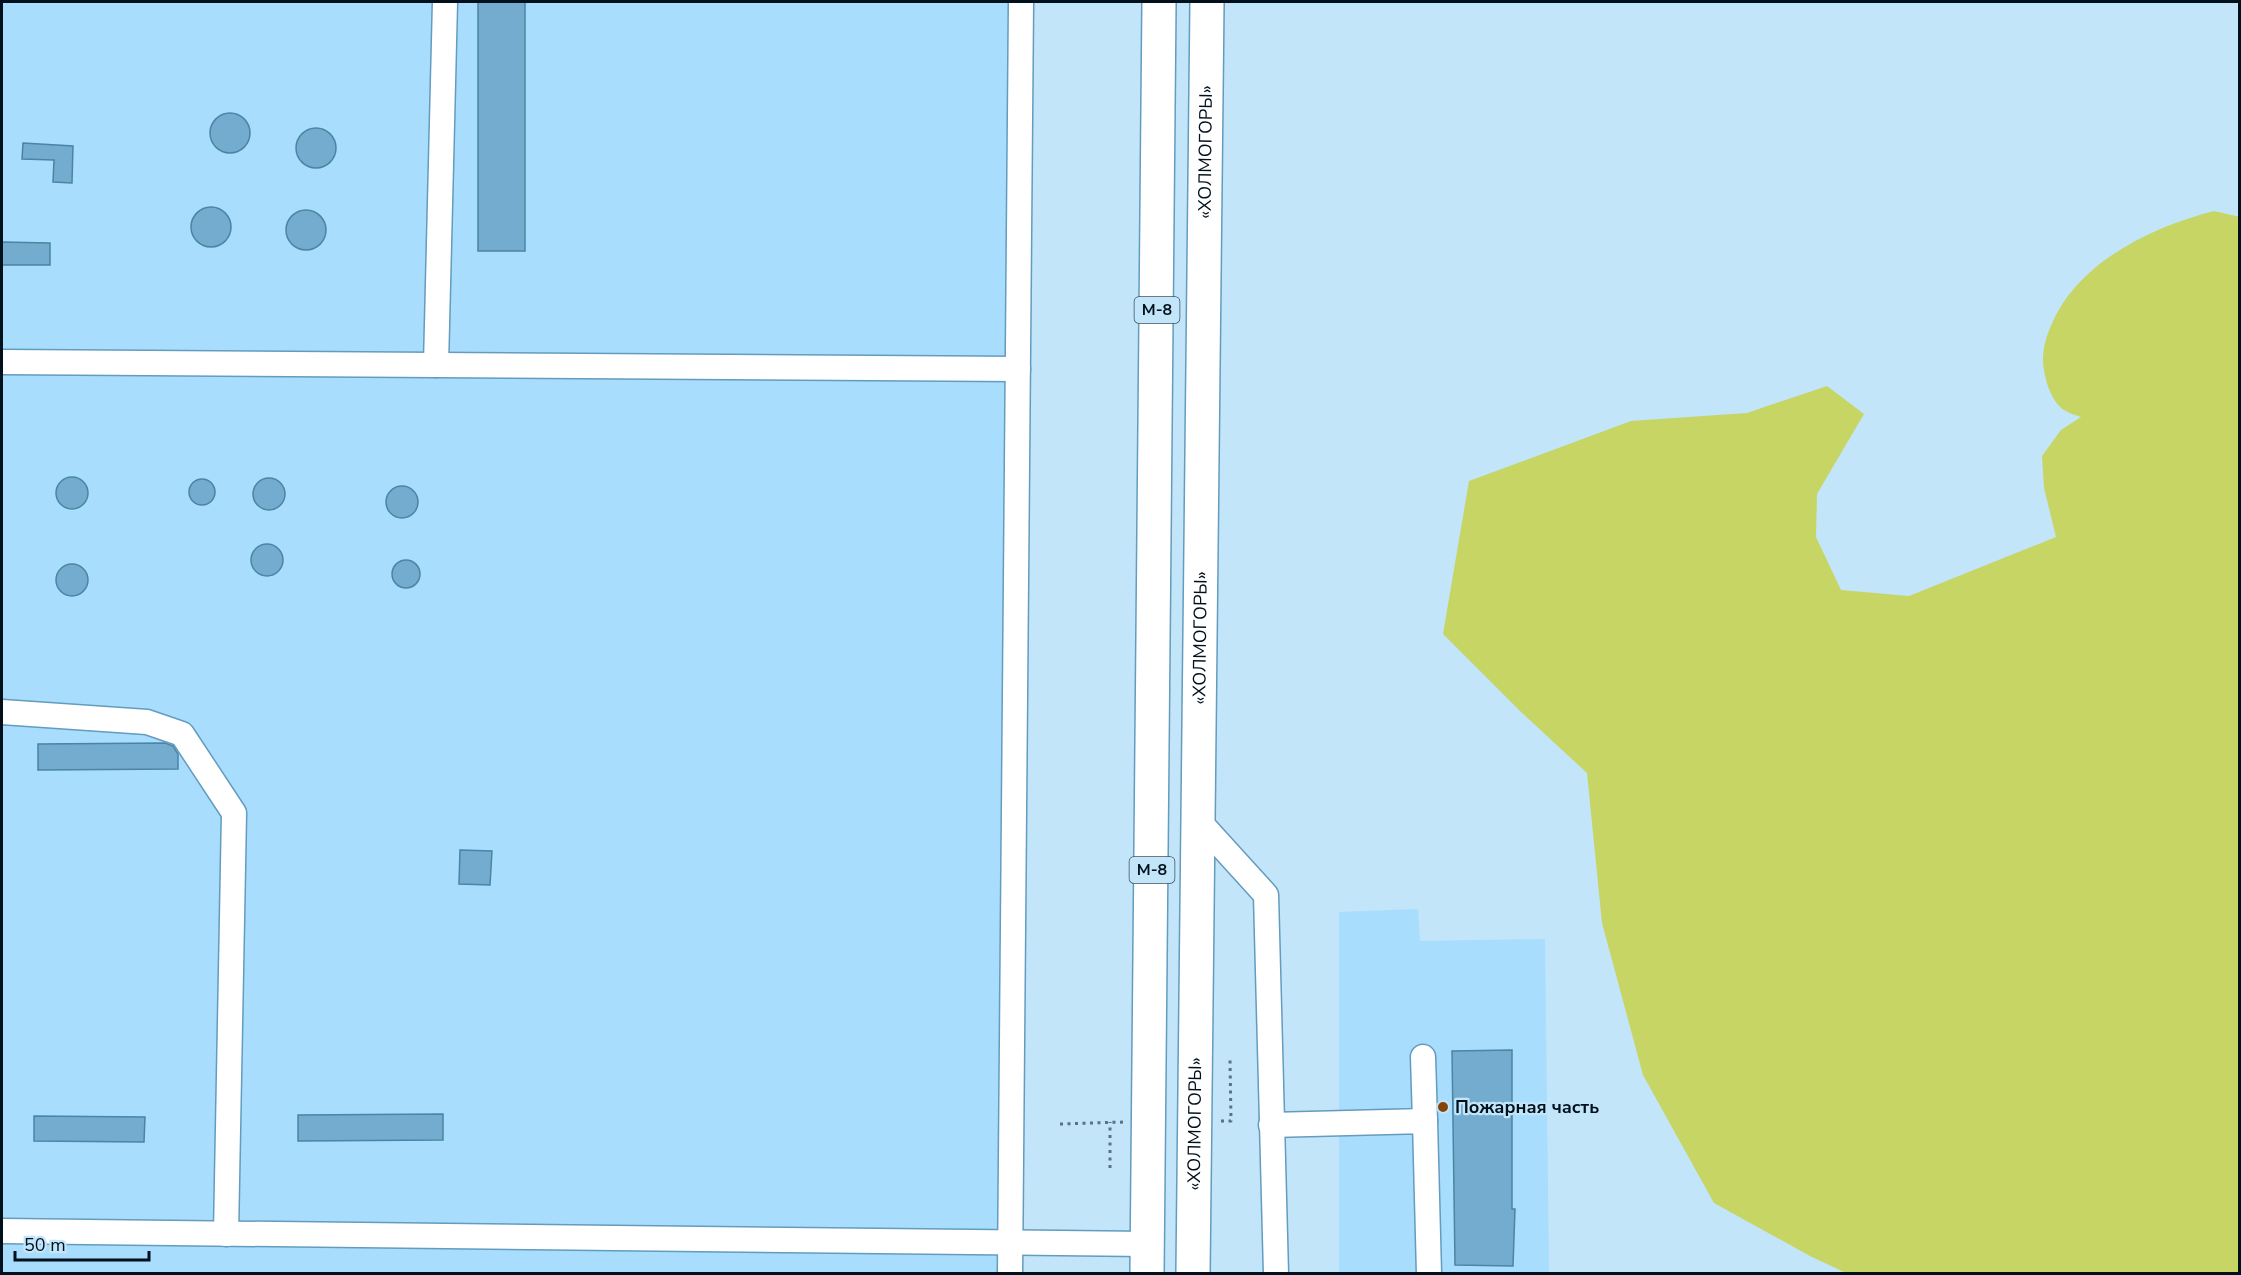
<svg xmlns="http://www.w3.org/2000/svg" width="2241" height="1275" font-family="'Nunito Sans',sans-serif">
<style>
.built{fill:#a8ddfd}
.green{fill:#c6d564}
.building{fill:#73acce;stroke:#4b84a5;stroke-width:1.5}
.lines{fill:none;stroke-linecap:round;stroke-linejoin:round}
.minor-casing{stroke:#639cbe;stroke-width:27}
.highway-casing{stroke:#639cbe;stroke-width:36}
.path{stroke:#5a7383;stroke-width:3;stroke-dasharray:3 4.5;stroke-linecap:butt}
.minor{stroke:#fff;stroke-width:24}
.highway{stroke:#fff;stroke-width:33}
.poi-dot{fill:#844409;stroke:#c2e5fa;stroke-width:2}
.labels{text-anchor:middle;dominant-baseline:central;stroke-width:4.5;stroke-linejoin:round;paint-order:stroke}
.shield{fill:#c2e5fa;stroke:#3a505f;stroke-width:1.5}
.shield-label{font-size:16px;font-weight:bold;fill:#00101c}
.street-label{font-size:18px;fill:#00101c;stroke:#c2e5fa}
.poi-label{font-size:18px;font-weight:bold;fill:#00101c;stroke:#c2e5fa;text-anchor:start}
</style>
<rect width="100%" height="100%" fill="#c2e5fa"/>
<!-- built -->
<g class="built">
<path d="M2,2H1017L1018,1273L2,1274Z"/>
<path d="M1418,909L1420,941L1545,939L1549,1273H1339V912Z"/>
</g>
<!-- green -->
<path class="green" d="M2214,211L2240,217L2239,1273H1846L1810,1256L1714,1203L1643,1075L1602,923L1587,773L1521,712L1443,634L1469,481L1631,421L1747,413L1827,386L1864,414L1817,494L1816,537L1841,590L1909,596L2056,537L2044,488L2042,456L2061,430L2081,417C2076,415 2068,413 2064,410C2052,402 2046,383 2044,370C2041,355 2045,339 2051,326C2077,262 2152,227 2214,211Z"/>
<!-- building -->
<g class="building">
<rect x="478" y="2" width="47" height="249"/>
<circle cx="230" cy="133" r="20"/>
<circle cx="316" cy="148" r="20"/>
<path d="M23,143L73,146L72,183L53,182L54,160L22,159Z"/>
<circle cx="211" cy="227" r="20"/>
<circle cx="306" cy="230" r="20"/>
<path d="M2,242L50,243V265H2Z"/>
<circle cx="72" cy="493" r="16"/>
<circle cx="269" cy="494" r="16"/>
<circle cx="202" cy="492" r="13"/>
<circle cx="402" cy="502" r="16"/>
<circle cx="267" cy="560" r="16"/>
<circle cx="406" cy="574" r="14"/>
<circle cx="72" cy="580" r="16"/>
<path d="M165,743L173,746L178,754V769L38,770V744Z"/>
<path d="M460,850L492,851L490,885L459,884Z"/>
<path d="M1512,1050V1209H1515L1513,1266L1455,1265L1452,1051Z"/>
<path d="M443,1114V1140L298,1141V1115Z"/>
<path d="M34,1116L145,1117L144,1142L34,1141Z"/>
</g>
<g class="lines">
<!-- minor casing -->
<g class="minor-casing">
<g id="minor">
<path d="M2,362L1018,369"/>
<path d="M436,365L445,2"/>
<path d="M2,712L147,722L182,734L234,813L226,1234"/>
<path d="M1197,819L1266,895L1276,1274"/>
<path d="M1423,1057L1425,1121"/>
<path d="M1271,1125L1425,1121L1429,1274"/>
<path d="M2,1231L1147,1244"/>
<path d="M1010,1274L1021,2"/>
</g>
</g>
<!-- highway casing -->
<g class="highway-casing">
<g id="highway">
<path d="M1147,1274L1159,2"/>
<path id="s1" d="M1193,1274L1207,2"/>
</g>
</g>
<!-- path -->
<g class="path">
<path d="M1221,1121H1231L1230,1060"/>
<path d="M1060,1124L1124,1122"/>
<path d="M1110,1168V1122"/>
</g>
<!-- minor -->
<use href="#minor" class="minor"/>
<!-- highway -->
<use href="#highway" class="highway"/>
</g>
<!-- markers -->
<circle class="poi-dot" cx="1443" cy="1107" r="6"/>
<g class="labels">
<!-- shield labels -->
<g class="shield">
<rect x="1134.5" y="297" width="45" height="26" rx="4.5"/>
<rect x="1129.5" y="857" width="45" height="26" rx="4.5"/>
</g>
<g class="shield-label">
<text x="1157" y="310">М-8</text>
<text x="1152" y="870">М-8</text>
</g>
<!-- street labels -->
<g class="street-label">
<text stroke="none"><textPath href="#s1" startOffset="1122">«ХОЛМОГОРЫ»</textPath></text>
<text stroke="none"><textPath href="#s1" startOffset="636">«ХОЛМОГОРЫ»</textPath></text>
<text stroke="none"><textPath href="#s1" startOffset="150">«ХОЛМОГОРЫ»</textPath></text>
</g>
<!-- poi labels -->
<g class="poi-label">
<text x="1455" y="1107">Пожарная часть</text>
</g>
</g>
<!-- border -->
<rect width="2241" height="1275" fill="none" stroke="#00101c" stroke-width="6"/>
<!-- scale -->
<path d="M15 1251v9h134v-9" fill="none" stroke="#00101c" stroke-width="3"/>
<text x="24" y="1251" font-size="18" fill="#00101c" stroke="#c2e5fa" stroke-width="4.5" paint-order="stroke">50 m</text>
</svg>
